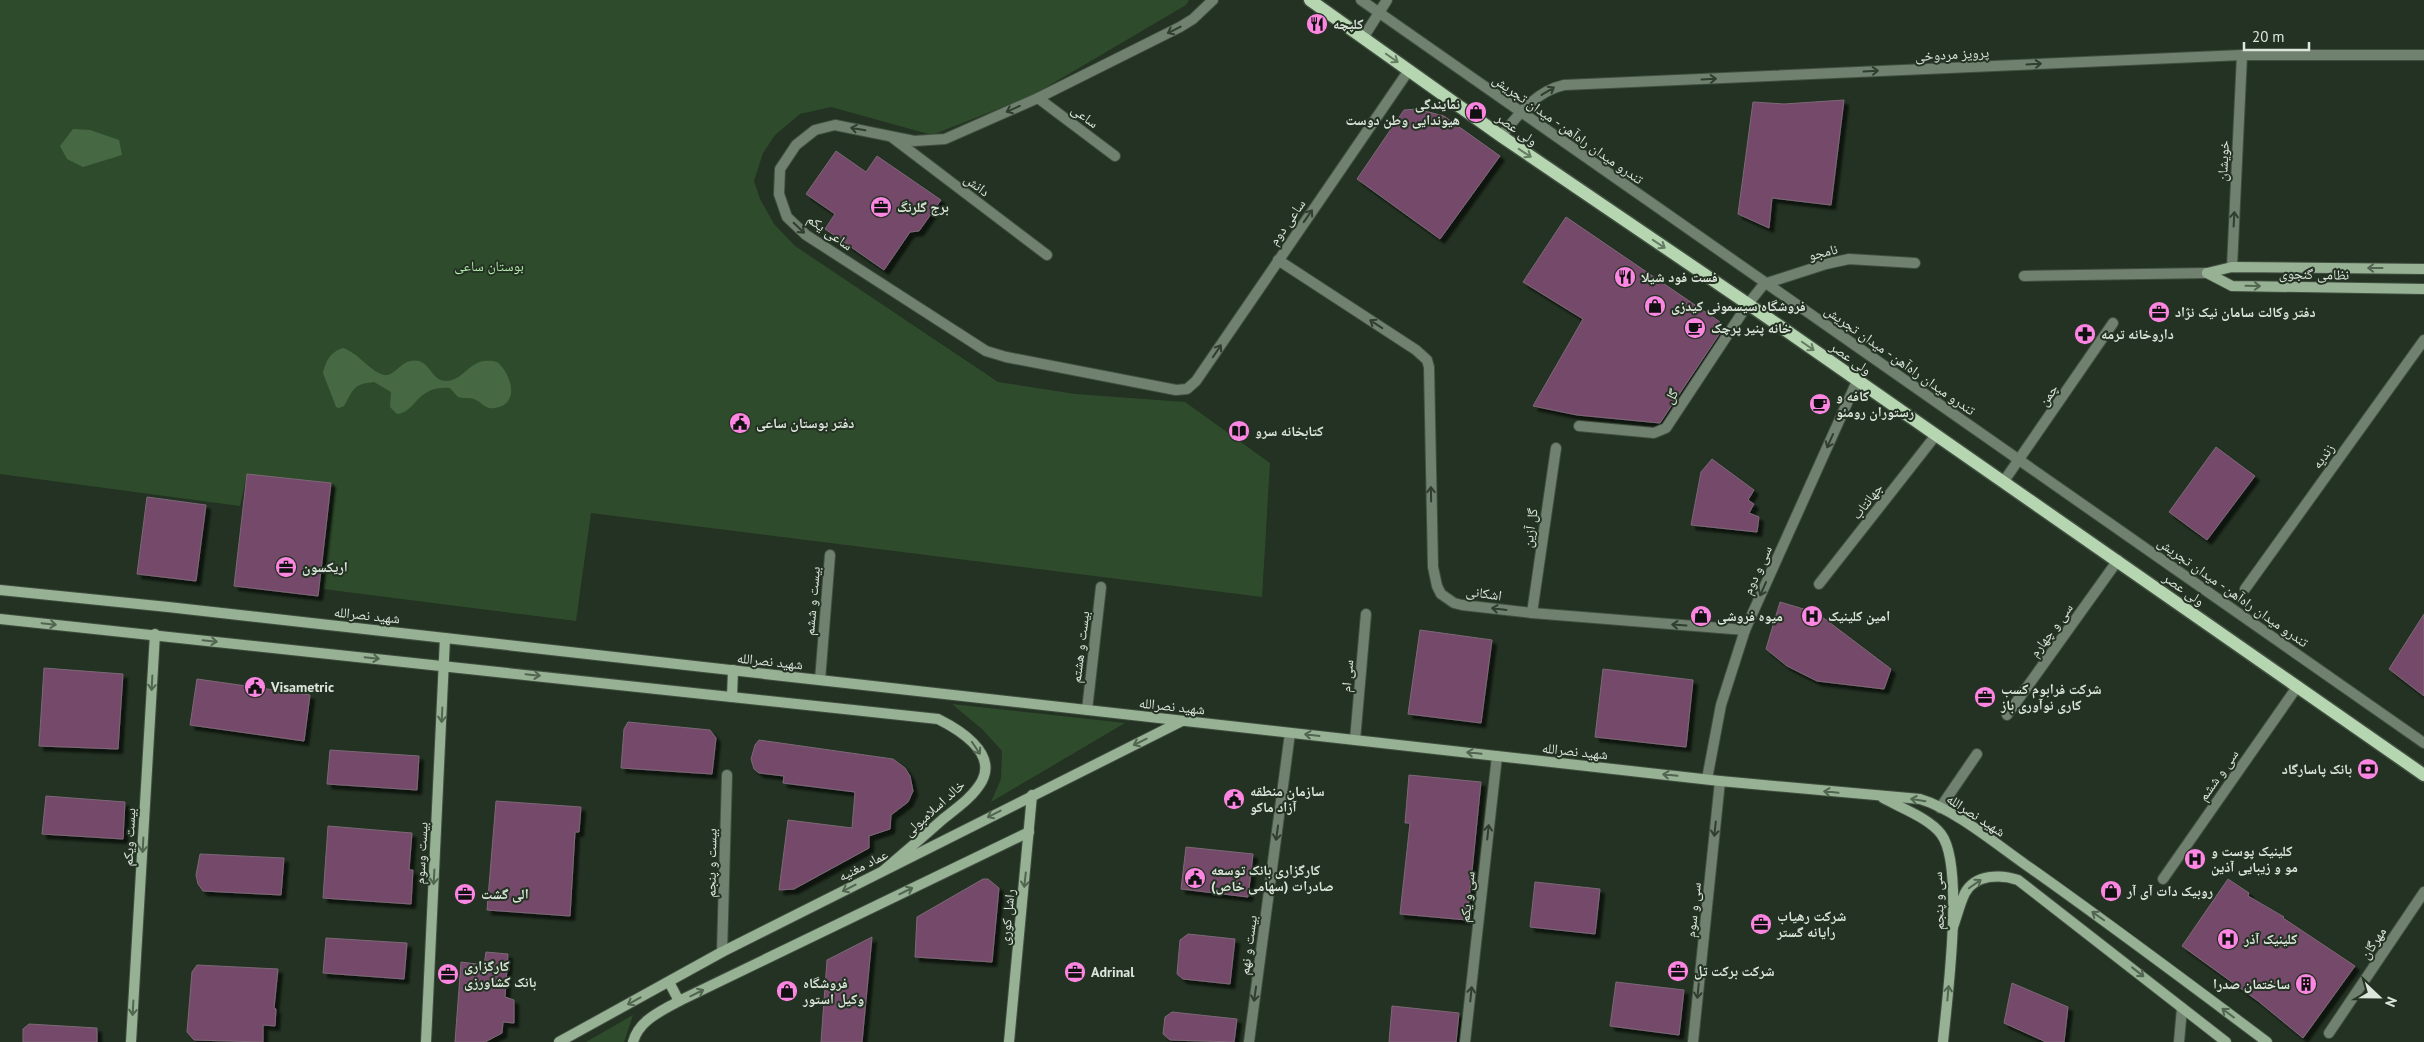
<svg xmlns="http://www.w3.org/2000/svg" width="2424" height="1042" font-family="'PT Sans','Noto Naskh Arabic',sans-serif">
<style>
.green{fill:#2e4c2b}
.water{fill:#466943}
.building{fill:#744a6a;stroke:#7d6877;filter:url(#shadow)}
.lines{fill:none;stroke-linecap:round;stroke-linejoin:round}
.lane-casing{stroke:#414f40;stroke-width:12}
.street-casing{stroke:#414f40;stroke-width:12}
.secondary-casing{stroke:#414f40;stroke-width:12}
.primary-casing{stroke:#414f40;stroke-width:15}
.lane{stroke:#71816f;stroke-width:10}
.street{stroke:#71816f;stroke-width:10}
.secondary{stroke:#97b194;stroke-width:10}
.primary{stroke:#b5d6b1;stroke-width:12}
.oneway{stroke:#2f3e2e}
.oneway2{stroke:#657c62}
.oneway3{stroke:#516550}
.labels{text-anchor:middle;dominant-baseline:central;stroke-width:4;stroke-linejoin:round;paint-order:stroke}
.poi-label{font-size:14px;font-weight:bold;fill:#dde6dc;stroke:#233222;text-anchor:start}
.street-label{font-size:14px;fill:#dde6dc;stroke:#233222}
.park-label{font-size:14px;fill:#b5eeaf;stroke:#233222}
</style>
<defs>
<filter id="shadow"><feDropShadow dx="4.5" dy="4.5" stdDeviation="1" flood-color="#0009"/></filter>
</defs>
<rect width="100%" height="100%" fill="#233222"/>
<!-- green -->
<g class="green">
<path d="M0,0H1189L1186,5L1033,95L932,135L831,107L800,114L775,135L763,153L754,181L760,199L774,224L795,246L998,382L1075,394L1185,402L1270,463L1262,597L591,513L576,621L323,589L335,485L331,483L247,474L240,506L0,474Z"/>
<path d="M952,704L1125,723L991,802L1001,779L1002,751L983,730Z"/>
<path d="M633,1015L624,1042H586Z"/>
</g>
<!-- water -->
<g class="water">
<path d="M73,129L90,130L119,140L122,155L83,167L67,159L60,146Z"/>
<path d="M343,348C359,353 371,373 385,375C396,376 402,357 419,361C431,365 433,381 446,381C466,381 469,355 497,362C511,373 521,404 495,408C485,410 482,402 474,399C469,397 464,399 458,397L450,388C416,385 416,413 397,414L390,407L391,392L374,382C353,384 354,389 344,406L339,408L336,407L323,373C325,362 331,351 343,348Z"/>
</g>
<!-- building -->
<g class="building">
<path d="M1844,100L1831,205L1772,198L1769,228L1738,214L1753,102L1784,104Z"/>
<path d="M1417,109L1444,116L1500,156L1440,239L1357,179L1404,110Z"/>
<path d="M836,151L866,172L877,156L941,200L919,231L910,232L884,270L825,229L835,214L806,194Z"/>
<path d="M1566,217L1720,322V333L1660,423L1577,415L1533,406L1583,319L1523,282Z"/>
<path d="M2216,447L2255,476L2207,540L2169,512Z"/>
<path d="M1712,459L1754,490L1748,500L1754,504L1749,513L1759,517L1757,532L1691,525L1701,472Z"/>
<path d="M247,474L331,483L318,596L234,586Z"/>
<path d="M147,497L206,505L196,581L137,574Z"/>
<path d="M1780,602L1817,613L1891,669L1884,689L1817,681L1787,666L1766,649Z"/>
<path d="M2424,614V696L2389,669Z"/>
<path d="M1420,630L1492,640L1481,723L1408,714Z"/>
<path d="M44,668L123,674L118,749L39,746Z"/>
<path d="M1603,669L1693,680L1686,747L1595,737Z"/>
<path d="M197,679L310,695L304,741L190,725Z"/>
<path d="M628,722L710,730L716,738L712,774L621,768L624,729Z"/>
<path d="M759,740L893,759L905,768L910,776L913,791L908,802L891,815L890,829L869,836V848L794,889L779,890L788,820L852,828L855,792L783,783L784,776L759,773L754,769L751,759L755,745Z"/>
<path d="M330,750L419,756L417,790L327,784Z"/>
<path d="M1409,775L1481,782L1467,920L1400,914L1410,823H1405Z"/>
<path d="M46,796L125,802L123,839L42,834Z"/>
<path d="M496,801L581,807L579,832H575L570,916L487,910Z"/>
<path d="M328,826L412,833L409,870H413L411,904L323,898Z"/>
<path d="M1186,847L1253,854L1248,897L1181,889Z"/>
<path d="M200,854L284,858L281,895L203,891L198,884L196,875Z"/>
<path d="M983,879H988L999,888L992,962L915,957L917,917Z"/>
<path d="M2228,879L2249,893L2248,896L2284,917L2283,918L2355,966L2303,1038L2258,1001L2182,946Z"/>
<path d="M1535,882L1600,889L1595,934L1530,927Z"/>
<path d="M1188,934L1235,939L1230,984L1183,979L1177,974L1180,940Z"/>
<path d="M872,937L862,1042H821L827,960Z"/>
<path d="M326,938L407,943L404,979L323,973Z"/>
<path d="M486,952L508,954L505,997L514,1000V1023L503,1022L502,1033L485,1042H455L461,962L484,965Z"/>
<path d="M197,965L278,969L274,1008L276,1009L275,1026L263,1025V1042L194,1040L187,1032L192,972Z"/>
<path d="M1616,982L1684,990L1679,1035L1610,1026Z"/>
<path d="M2012,983L2068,1007L2064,1042H2046L2004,1023Z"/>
<path d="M1392,1006L1459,1013L1456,1042H1389Z"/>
<path d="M1172,1012L1237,1019L1234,1042L1170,1040L1163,1034L1165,1017Z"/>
<path d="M29,1024L97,1028V1042H23V1029Z"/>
</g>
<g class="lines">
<!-- lane casing -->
<g class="lane-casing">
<path id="lane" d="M1361,0L2424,743"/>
</g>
<!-- street casing -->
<g class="street-casing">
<g id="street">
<path d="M1213,0L1193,19L1180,27L1038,98L945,139L914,141L835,125L815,130L796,145L780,169L779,194L787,217L806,235L986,351L1006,357L1176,390L1187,389L1196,381L1409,70"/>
<path d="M1363,38L1387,0"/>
<path d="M1038,98L1115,156"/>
<path d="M1501,136C1518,115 1536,91 1564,85L2242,55H2424"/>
<path d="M893,138L1047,255"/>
<path d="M1278,260L1416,350L1427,360L1429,367L1433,567L1437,586L1441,594L1454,603L1462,605L1532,613L1745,630"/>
<path d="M2232,267L2242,55"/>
<path d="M2024,276L2207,273"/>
<path d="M1579,426L1654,433L1666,428L1748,304L1764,284L1826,264L1849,259L1915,263"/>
<path d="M2004,481L2113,323"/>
<path d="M1819,584L1936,435"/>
<path d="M2245,589L2424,340"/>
<path d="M1532,613L1556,448"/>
<path d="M820,680L830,555"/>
<path d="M1087,710L1101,587"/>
<path d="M2007,715L2118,560"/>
<path d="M1355,740L1366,614"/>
<path d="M1707,779L1721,705L1745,630L1857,381"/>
<path d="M1940,808L1977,754"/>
<path d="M2163,879L2297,687"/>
<path d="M722,952L727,775"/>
<path d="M2329,1033L2424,892"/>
<path d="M1249,1042L1290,733"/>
<path d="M1465,1042L1497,756"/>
<path d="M1693,1042L1720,781"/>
<path d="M2179,1042L2182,1008"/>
</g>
</g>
<!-- secondary casing -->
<g class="secondary-casing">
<g id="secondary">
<path d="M2207,273L2232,286L2424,289"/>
<path d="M2207,273L2232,267L2424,269"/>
<path d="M0,590L168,607L1720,781L1920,799C1954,809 1996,844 2026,865C2107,922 2187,982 2267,1042"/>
<path d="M0,619L938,719C958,729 997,752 982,781C973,797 957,808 943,819C924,836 904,853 884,870"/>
<path d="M732,697L733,670"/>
<path d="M1883,798C1901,808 1929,818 1941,834C1965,865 1947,1000 1943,1042"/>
<path d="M1953,927C1957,916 1960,903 1965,893C1975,874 2001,874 2018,880L2226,1042"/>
<path d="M669,982L679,1001"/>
<path d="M131,1042L155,634"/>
<path d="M426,1042L445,638"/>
<path d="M559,1042L722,952L1182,721"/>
<path d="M633,1042C639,1020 660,1012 679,1001L1029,832"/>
<path d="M1009,1042L1032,795"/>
</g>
</g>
<!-- primary casing -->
<g class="primary-casing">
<path id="primary" d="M1310,0L1501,136L1748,304L2424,775"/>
</g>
<!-- lane -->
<use href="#lane" class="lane"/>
<!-- street -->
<use href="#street" class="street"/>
<!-- secondary -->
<use href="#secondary" class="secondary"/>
<!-- primary -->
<use href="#primary" class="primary"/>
</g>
<!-- one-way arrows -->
<defs><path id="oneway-shaft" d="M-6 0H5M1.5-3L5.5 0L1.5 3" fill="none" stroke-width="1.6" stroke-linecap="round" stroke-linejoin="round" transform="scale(1.25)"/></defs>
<g class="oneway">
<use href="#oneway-shaft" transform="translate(1174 30) rotate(153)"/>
<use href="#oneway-shaft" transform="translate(2034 64) rotate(-3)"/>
<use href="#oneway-shaft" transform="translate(1871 71) rotate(-3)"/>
<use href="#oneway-shaft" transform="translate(1709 79) rotate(-3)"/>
<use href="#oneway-shaft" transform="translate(1548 91) rotate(-31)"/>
<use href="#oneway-shaft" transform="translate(1013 109) rotate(156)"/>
<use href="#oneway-shaft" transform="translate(858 129) rotate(-170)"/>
<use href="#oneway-shaft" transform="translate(1308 216) rotate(-55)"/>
<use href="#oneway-shaft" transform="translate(2234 219) rotate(-87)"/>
<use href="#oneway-shaft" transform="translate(799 228) rotate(44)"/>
<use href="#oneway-shaft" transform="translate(1376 324) rotate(-147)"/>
<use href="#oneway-shaft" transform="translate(1217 351) rotate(-56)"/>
<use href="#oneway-shaft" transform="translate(1830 441) rotate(114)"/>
<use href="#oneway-shaft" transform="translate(1431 494) rotate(-91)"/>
<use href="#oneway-shaft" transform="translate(1763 589) rotate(114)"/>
<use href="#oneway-shaft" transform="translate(1499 609) rotate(-173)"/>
<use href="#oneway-shaft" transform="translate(1679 625) rotate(-176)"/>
<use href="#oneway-shaft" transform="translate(1715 829) rotate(96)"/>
<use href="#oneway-shaft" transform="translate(1488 832) rotate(-84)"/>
<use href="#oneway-shaft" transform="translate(1277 833) rotate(98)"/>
<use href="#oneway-shaft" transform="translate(1698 991) rotate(96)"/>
<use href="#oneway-shaft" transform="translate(1255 994) rotate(98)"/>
<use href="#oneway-shaft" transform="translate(1471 994) rotate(-84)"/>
</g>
<g class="oneway2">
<use href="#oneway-shaft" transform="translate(1392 58) rotate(35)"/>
<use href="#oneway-shaft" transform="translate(1525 153) rotate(34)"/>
<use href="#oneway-shaft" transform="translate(1659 244) rotate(34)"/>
<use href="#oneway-shaft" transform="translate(1808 346) rotate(35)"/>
</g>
<g class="oneway3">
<use href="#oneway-shaft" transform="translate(2375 268) rotate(-180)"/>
<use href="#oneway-shaft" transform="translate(2253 286) rotate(1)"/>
<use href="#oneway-shaft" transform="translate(49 624) rotate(6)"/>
<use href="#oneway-shaft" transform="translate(210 641) rotate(6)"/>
<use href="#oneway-shaft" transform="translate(372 658) rotate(6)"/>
<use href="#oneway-shaft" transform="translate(533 675) rotate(6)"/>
<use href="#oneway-shaft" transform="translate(152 683) rotate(93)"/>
<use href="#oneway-shaft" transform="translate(442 715) rotate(93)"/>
<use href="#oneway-shaft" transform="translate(1312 735) rotate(-173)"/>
<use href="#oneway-shaft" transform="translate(1140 742) rotate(154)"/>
<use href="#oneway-shaft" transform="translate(976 748) rotate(56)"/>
<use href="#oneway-shaft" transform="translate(1474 753) rotate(-174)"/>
<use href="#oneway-shaft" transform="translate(1670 775) rotate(-174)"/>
<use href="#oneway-shaft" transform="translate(1831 792) rotate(-174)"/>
<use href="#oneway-shaft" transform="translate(1918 800) rotate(-171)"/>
<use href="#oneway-shaft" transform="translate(994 814) rotate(153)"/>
<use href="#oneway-shaft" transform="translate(143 845) rotate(93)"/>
<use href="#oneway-shaft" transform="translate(434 877) rotate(93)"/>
<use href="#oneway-shaft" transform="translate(1025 880) rotate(96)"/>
<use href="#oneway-shaft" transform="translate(1975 884) rotate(-35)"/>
<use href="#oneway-shaft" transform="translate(849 888) rotate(153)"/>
<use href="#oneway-shaft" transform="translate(906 891) rotate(-26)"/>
<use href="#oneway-shaft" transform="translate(2098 916) rotate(-145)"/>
<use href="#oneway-shaft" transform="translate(2138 972) rotate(38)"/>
<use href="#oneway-shaft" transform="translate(697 993) rotate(-26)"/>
<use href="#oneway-shaft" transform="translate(1948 993) rotate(-85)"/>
<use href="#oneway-shaft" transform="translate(634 1001) rotate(151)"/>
<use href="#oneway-shaft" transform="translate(133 1008) rotate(93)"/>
<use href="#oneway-shaft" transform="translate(2228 1013) rotate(-143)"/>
</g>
<!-- icons -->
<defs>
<g id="restaurant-disc" transform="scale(1.125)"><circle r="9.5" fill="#fd86e2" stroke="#233222"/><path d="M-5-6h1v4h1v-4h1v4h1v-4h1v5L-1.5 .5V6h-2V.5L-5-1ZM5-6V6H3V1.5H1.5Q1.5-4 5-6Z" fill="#111"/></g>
<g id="shop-disc" transform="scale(1.125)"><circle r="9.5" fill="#fd86e2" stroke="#233222"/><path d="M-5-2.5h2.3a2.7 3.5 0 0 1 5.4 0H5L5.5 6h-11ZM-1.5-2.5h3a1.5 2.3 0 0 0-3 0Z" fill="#111"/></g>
<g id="office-disc" transform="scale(1.125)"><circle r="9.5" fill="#fd86e2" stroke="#233222"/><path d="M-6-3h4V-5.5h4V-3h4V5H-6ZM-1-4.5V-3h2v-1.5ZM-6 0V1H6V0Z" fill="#111"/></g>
<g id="cafe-disc" transform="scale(1.125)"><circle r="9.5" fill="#fd86e2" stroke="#233222"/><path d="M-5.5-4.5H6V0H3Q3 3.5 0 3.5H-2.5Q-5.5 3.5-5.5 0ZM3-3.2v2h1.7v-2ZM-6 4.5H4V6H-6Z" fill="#111"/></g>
<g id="pharmacy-disc" transform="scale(1.125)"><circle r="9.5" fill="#fd86e2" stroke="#233222"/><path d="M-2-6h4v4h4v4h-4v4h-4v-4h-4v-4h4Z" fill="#111"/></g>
<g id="civic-disc" transform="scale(1.125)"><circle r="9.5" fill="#fd86e2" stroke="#233222"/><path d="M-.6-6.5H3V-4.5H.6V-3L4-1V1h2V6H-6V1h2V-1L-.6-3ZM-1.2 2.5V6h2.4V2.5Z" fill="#111"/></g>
<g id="library-disc" transform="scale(1.125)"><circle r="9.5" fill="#fd86e2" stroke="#233222"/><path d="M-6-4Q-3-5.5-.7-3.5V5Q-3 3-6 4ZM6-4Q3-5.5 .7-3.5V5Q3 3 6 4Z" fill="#111"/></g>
<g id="hospital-disc" transform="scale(1.125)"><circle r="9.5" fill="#fd86e2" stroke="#233222"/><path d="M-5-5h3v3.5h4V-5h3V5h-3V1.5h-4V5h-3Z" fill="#111"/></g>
<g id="bank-disc" transform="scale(1.125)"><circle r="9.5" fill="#fd86e2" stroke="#233222"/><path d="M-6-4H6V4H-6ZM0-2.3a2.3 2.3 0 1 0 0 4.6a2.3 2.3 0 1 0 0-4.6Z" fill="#111"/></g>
<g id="building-disc" transform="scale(1.125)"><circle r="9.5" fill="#fd86e2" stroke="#233222"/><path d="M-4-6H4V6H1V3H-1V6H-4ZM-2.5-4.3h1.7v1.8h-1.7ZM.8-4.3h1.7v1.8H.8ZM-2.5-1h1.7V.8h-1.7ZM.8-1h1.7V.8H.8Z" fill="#111"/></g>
</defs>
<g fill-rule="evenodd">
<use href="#restaurant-disc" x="1317" y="24"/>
<use href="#shop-disc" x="1476" y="112"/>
<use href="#office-disc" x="881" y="207"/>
<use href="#restaurant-disc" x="1625" y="277"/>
<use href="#shop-disc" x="1655" y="306"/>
<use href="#office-disc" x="2159" y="312"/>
<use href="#cafe-disc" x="1695" y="328"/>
<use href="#pharmacy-disc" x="2085" y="334"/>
<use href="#cafe-disc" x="1820" y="404"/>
<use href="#civic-disc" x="740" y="423"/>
<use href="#library-disc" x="1239" y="431"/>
<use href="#office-disc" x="286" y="567"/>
<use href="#shop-disc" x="1701" y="616"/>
<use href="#hospital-disc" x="1812" y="616"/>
<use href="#civic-disc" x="255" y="687"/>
<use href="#office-disc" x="1985" y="697"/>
<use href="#bank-disc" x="2368" y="769"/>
<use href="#civic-disc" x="1234" y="799"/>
<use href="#hospital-disc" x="2195" y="859"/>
<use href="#civic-disc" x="1195" y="878"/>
<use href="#shop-disc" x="2111" y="891"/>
<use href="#office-disc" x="465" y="894"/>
<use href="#office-disc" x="1761" y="924"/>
<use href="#hospital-disc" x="2228" y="939"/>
<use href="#office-disc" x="1678" y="971"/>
<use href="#office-disc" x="1075" y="972"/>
<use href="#office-disc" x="448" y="974"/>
<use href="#building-disc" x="2306" y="984"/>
<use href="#shop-disc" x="787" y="991"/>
</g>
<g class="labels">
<!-- poi labels -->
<g class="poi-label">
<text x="1333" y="24">کلپچه</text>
<text x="1460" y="104" text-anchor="end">نمایندگی<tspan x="1460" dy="16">هیوندایی وطن دوست</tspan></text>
<text x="897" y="207">برج گلرنگ</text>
<text x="1641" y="277">فست فود شیلا</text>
<text x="1671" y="306">فروشگاه سیسمونی کیدزی</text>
<text x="2175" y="312">دفتر وکالت سامان نیک نژاد</text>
<text x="1711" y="328">خانه پنیر پرچک</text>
<text x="2101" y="334">داروخانه ترمه</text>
<text x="1836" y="396">کافه و<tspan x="1836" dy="16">رستوران رومئو</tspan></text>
<text x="756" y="423">دفتر بوستان ساعی</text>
<text x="1255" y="431">کتابخانه سرو</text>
<text x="302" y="567">اریکسون</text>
<text x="1717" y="616">میوه فروشی</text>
<text x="1828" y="616">امین کلینیک</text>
<text x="271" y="687">Visametric</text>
<text x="2001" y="689">شرکت فرابوم کسب<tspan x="2001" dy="16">کاری نوآوری باز</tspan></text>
<text x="2352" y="769" text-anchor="end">بانک پاسارگاد</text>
<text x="1250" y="791">سازمان منطقه<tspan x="1250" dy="16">آزاد ماکو</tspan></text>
<text x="2211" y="851">کلینیک پوست و<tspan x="2211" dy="16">مو و زیبایی آذین</tspan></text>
<text x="1211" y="870">کارگزاری بانک توسعه<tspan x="1211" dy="16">صادرات (سهامی خاص)</tspan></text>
<text x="2127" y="891">روبیک دات آی آر</text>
<text x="481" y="894">الی گشت</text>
<text x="1777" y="916">شرکت رهیاب<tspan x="1777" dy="16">رایانه گستر</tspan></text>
<text x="2244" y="939">کلینیک آذر</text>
<text x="464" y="966">کارگزاری<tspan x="464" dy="16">بانک کشاورزی</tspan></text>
<text x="1694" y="971">شرکت برکت تل</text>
<text x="1091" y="972">Adrinal</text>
<text x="803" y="983">فروشگاه<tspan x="803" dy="16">وکیل استور</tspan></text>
<text x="2290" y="984" text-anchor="end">ساختمان صدرا</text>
</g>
<!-- street labels -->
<g class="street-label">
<text transform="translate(1952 54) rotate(-3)">پرویز مردوخی</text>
<text transform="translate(1085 116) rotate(37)">ساعی</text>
<text transform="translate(1517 129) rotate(35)">ولی عصر</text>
<text transform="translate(1568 129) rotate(35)">تندرو میدان راه‌آهن - میدان تجریش</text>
<text transform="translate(2223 161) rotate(-87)">خویشان</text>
<text transform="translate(977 185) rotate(37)">دانش</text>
<text transform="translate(1287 222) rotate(-55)">ساعی دوم</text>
<text transform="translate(830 232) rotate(35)">ساعی یکم</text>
<text transform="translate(1823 252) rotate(-14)">نامجو</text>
<text transform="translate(2314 274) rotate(1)">نظامی گنجوی</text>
<text transform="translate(1851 358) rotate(35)">ولی عصر</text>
<text transform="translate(1900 360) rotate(35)">تندرو میدان راه‌آهن - میدان تجریش</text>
<text transform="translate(2048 395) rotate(-56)">چمن</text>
<text transform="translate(1671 396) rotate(-57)">گل</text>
<text transform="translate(2323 456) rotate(-54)">زندیه</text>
<text transform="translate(1867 501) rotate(-52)">جهانتاب</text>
<text transform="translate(1530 528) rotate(-82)">گل آزین</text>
<text transform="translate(1757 570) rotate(-66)">سی و دوم</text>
<text transform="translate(2184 589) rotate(35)">ولی عصر</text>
<text transform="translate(2233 592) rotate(35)">تندرو میدان راه‌آهن - میدان تجریش</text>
<text transform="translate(1484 593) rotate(8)">اشکانی</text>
<text transform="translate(812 601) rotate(-85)">بیست و ششم</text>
<text transform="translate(367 615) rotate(6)">شهید نصرالله</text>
<text transform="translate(2051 630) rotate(-54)">سی و چهارم</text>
<text transform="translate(1080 647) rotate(-83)">بیست و هشتم</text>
<text transform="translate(770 661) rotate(6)">شهید نصرالله</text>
<text transform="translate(1347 676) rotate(-85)">سی ام</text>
<text transform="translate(1172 706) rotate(6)">شهید نصرالله</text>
<text transform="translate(1575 751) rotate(6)">شهید نصرالله</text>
<text transform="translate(2218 775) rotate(-55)">سی و ششم</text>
<text transform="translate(934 808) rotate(-42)">خالد اسلامبولی</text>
<text transform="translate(1976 815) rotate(33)">شهید نصرالله</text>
<text transform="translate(129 837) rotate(-87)">بیست ویکم</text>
<text transform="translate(421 853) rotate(-87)">بیست وسوم</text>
<text transform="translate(711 863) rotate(-89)">بیست و پنجم</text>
<text transform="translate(863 865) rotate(-27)">عماد مغنیه</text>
<text transform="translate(1467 897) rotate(-84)">سی و یکم</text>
<text transform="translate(1938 901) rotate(-92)">سی و پنجم</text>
<text transform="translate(1693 910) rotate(-84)">سی و سوم</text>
<text transform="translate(1007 917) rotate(-84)">راشل کوری</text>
<text transform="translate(2373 943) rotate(-56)">مهرگان</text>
<text transform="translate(1248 945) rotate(-82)">بیست و نهم</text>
</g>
<!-- park labels -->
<g class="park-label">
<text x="489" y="266">بوستان ساعی</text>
</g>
</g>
<!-- north arrow -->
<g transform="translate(2379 997) rotate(112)" stroke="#233222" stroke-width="4" paint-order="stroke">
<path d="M0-4L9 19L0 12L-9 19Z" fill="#dde6dc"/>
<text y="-8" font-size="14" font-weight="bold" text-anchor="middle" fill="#dde6dc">N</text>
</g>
<!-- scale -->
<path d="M2244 42v8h65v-8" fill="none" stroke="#dde6dc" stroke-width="2.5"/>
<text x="2252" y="42" font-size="15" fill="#dde6dc" stroke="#233222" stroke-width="4" paint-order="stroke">20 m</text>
</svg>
